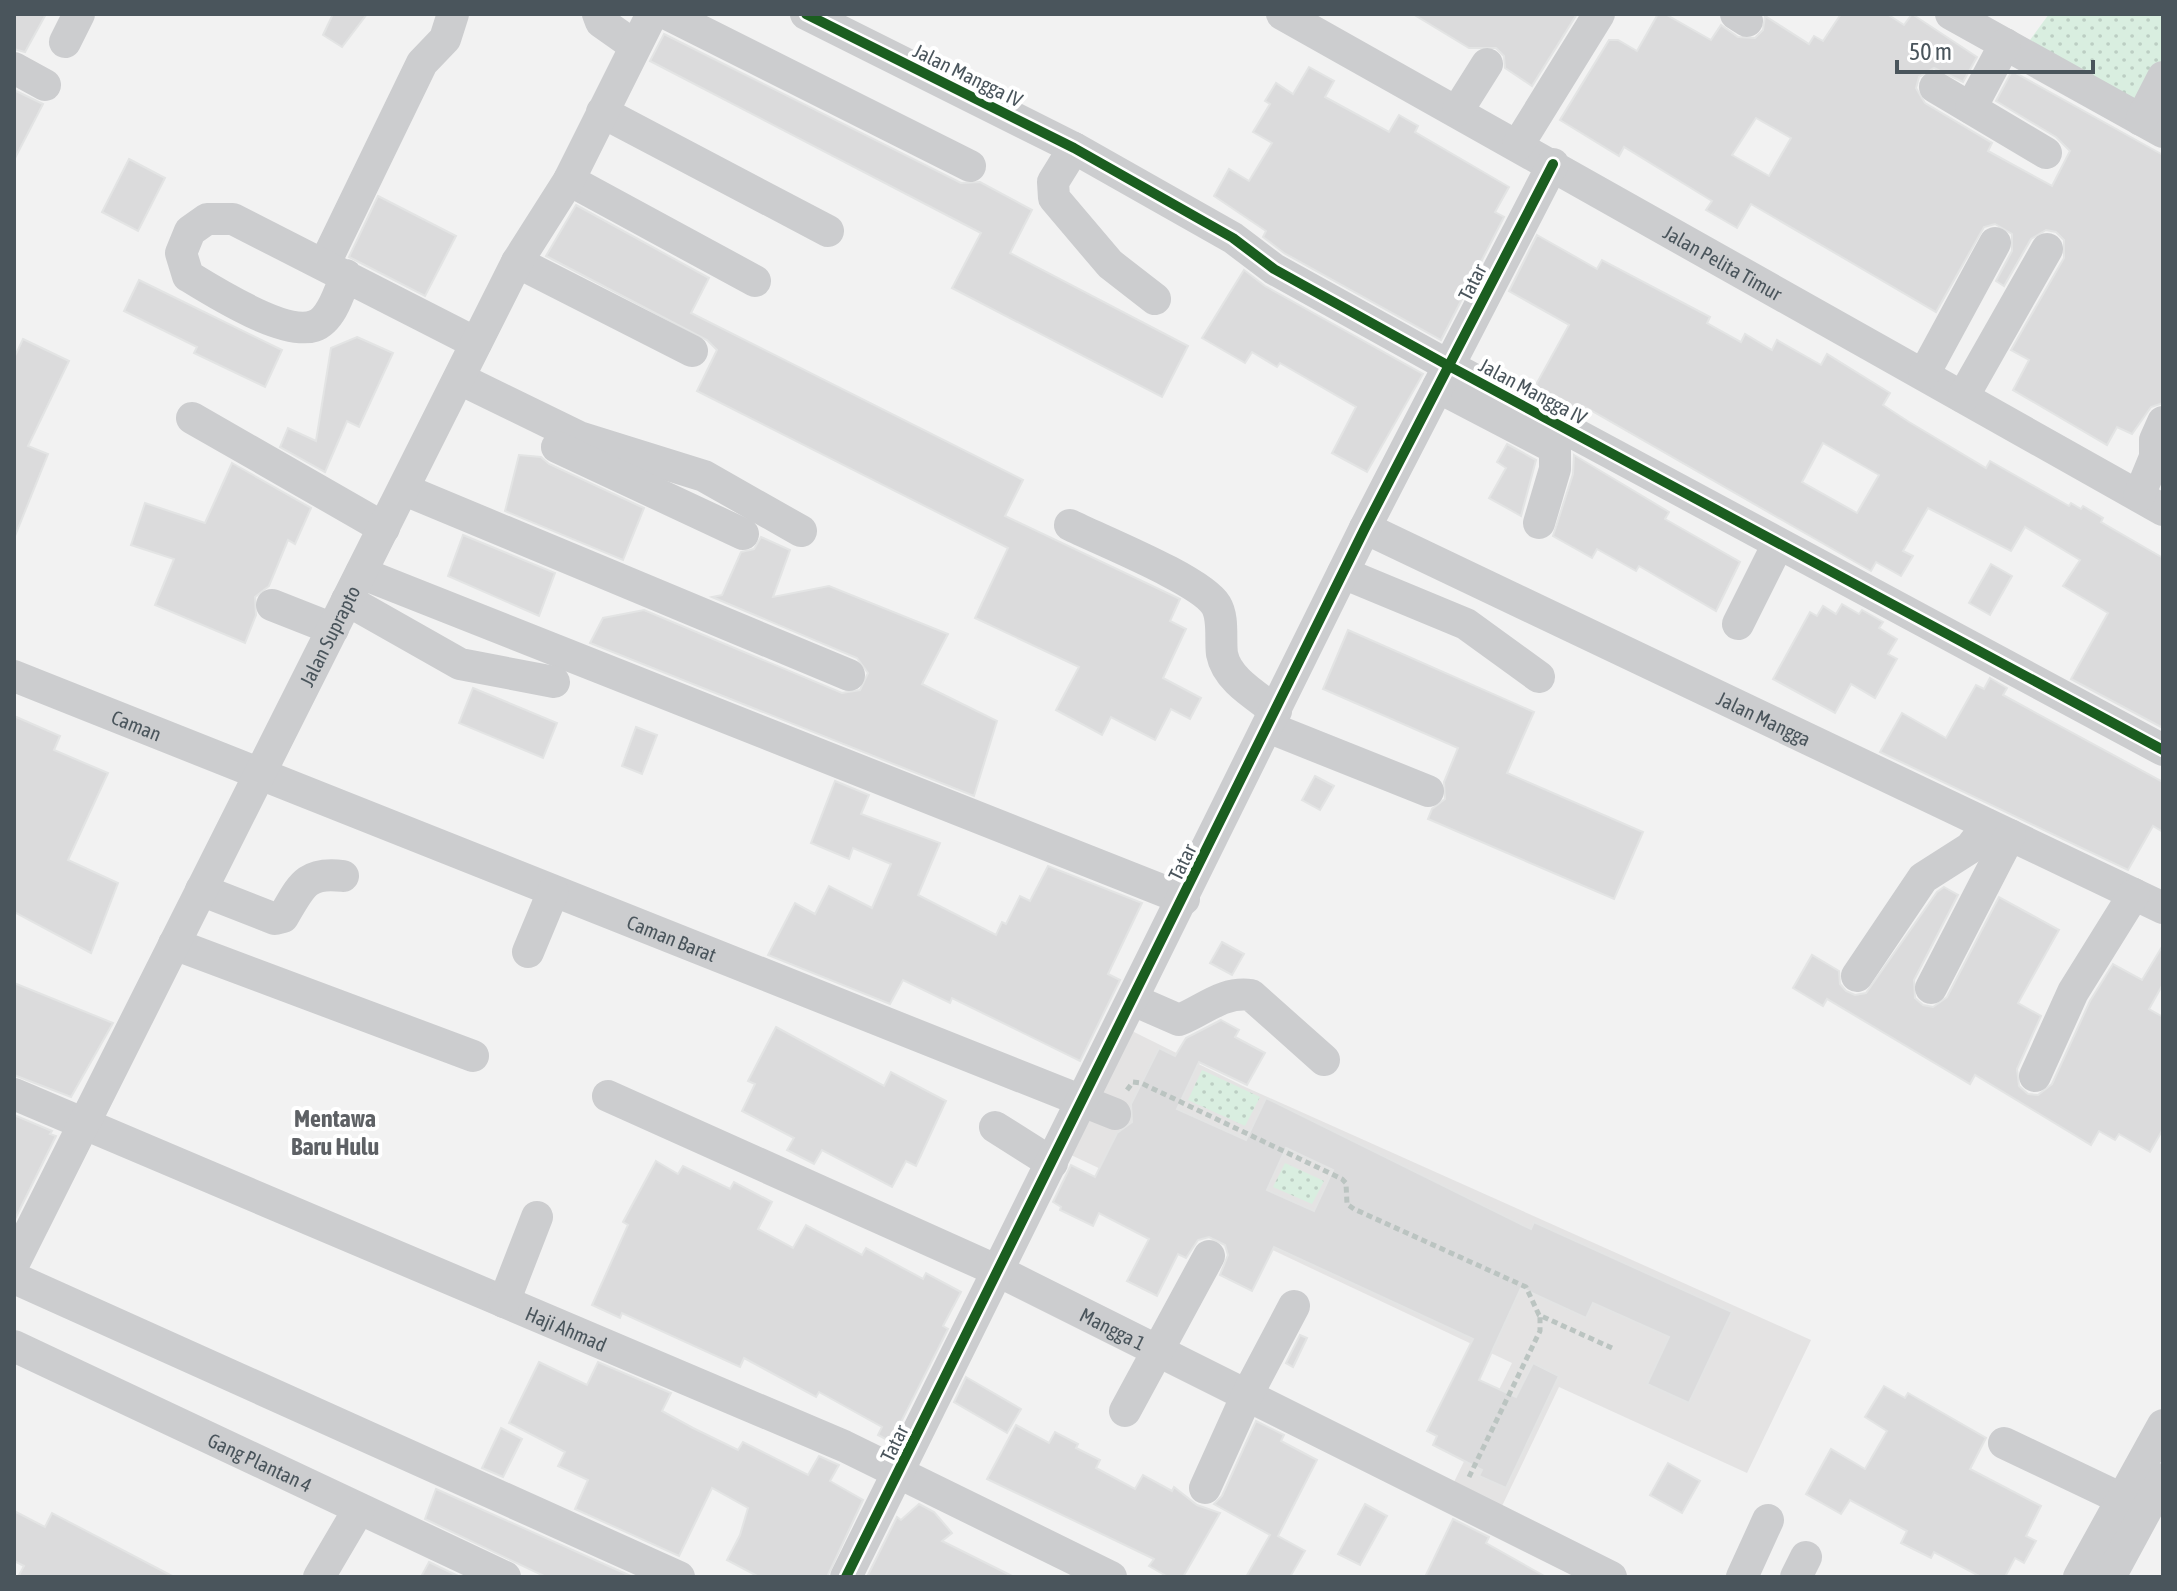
<svg xmlns="http://www.w3.org/2000/svg" width="2177" height="1591" font-family="'Asap Condensed',sans-serif">
<style>
.education{fill:#e4e3e3}
.green{fill:url(#green-dots)}
.building{fill:#dbdbdc;stroke:#e3e4e4;stroke-width:2;fill-rule:evenodd}
.lines{fill:none;stroke-linecap:round;stroke-linejoin:round}
.path{stroke:#bbc4c1;stroke-width:5;stroke-dasharray:6 4;stroke-linecap:butt}
.minor{stroke:#cccdcf;stroke-width:32}
.cycleway-casing{stroke:#fff;stroke-width:15}
.cycleway{stroke:#1b5e20;stroke-width:10}
.labels{text-anchor:middle;dominant-baseline:central;stroke-width:8;stroke-linejoin:round;paint-order:stroke}
.street-label{font-size:20px;fill:#4a555c;stroke:#fff}
.quarter-label{font-size:24px;font-weight:bold;fill:#5e6165;stroke:#fff}
</style>
<defs>
<pattern id="green-dots" width="8" height="8" patternUnits="userSpaceOnUse" patternTransform="scale(2)"><rect width="8" height="8" fill="#d9eee0"/><path d="M2 2h.1M6 6h.1" fill="none" stroke="#bccec3" stroke-width="1.8" stroke-linecap="round"/></pattern>
</defs>
<rect width="100%" height="100%" fill="#f2f2f2"/>
<!-- education -->
<path class="education" d="M1132,1031L1243,1086L1811,1340L1747,1473L1559,1387L1502,1506L1454,1482L1512,1363L1071,1155Z"/>
<!-- green -->
<g class="green">
<path d="M2049,14H2163V118L2030,40Z"/>
<path d="M1202,1070L1260,1097L1245,1126L1188,1100Z"/>
<path d="M1285,1163L1324,1181L1312,1204L1273,1187Z"/>
</g>
<!-- building -->
<g class="building">
<path d="M14,14H46L25,52L14,49Z"/>
<path d="M333,14H367L342,47L323,35Z"/>
<path d="M1413,14H1577L1532,86L1505,68L1504,56L1496,48H1469Z"/>
<path d="M1658,14H1665L1711,40L1721,25L1738,37L1755,38L1763,30L1765,16L1809,44L1814,36L1823,41L1841,14H1887L1904,25L1912,14L1977,57L1963,82L1934,68L1919,77L1916,88L1925,103L1992,143L1988,151L2052,186L2070,151L2056,137L1996,101L2012,71L2163,155V403L2151,407L2132,434L2117,427L2107,445L2013,390L2029,360L2011,350L2064,258V240L2056,232L2046,230L2031,239L2004,286L1996,281L2012,251V234L1995,224L1984,227L1936,312L1751,204L1737,228L1706,210L1712,201L1624,147L1619,156L1560,120L1609,40H1618L1637,51ZM1756,118L1791,138L1769,176L1732,155Z"/>
<path d="M664,34L961,183L980,182L1032,210L1010,253L1188,346L1162,397L952,288L981,233L650,61Z"/>
<path d="M1309,67L1334,81L1325,97L1389,132L1399,115L1418,126L1415,132L1509,187L1495,212L1504,217L1441,340L1284,253L1263,237L1266,231L1214,196L1229,169L1249,181L1272,143L1253,132L1270,104L1265,101L1276,83L1293,94Z"/>
<path d="M14,90L43,104L14,160Z"/>
<path d="M129,159L165,178L138,231L102,212Z"/>
<path d="M378,196L456,236L425,296L349,257Z"/>
<path d="M576,205L709,278L691,313L1023,480L1005,516L1180,599L1170,621L1186,629L1163,678L1201,698L1190,719L1171,709L1155,740L1111,717L1102,735L1056,710L1079,667L975,618L1008,548L697,391L717,350L707,340L546,256Z"/>
<path d="M1537,235L1597,269L1602,260L1710,317L1707,323L1741,342L1745,334L1772,350L1777,340L1821,365L1827,354L1890,393L1883,405L1909,422L1986,468L1990,461L2069,506L2071,503L2081,509L2083,506L2103,518L2101,522L2163,558V728L2071,679L2108,613L2063,586L2080,560L2025,527L2011,551L1928,508L1903,551L1913,556L1901,576L1876,562L1871,571L1585,407L1581,415L1533,390L1569,325L1509,291ZM1823,443L1879,475L1857,513L1802,482Z"/>
<path d="M1244,270L1265,286L1423,374L1367,472L1332,453L1356,407L1280,363L1277,367L1252,352L1245,363L1202,338Z"/>
<path d="M139,280L282,350L265,387L194,353L197,347L124,311Z"/>
<path d="M357,337L393,353L359,427L347,421L325,472L280,447L288,428L316,441L331,348Z"/>
<path d="M23,339L69,361L28,446L48,454L15,536L14,358Z"/>
<path d="M1507,444L1536,460L1521,516L1489,498L1506,468L1497,462Z"/>
<path d="M519,455L541,457L549,464L644,508L623,560L505,511Z"/>
<path d="M1574,455L1669,512L1665,519L1740,562L1716,611L1639,566L1636,571L1597,549L1592,558L1553,536L1573,474Z"/>
<path d="M232,463L311,508L295,544L288,540L269,586L255,597L256,615L245,643L155,605L174,559L131,545L145,503L205,523Z"/>
<path d="M463,535L555,573L539,616L448,576Z"/>
<path d="M761,537L790,550L773,597L829,586L948,634L922,684L997,721L974,796L590,643L603,618L644,610L842,693L860,690L868,673L857,658L712,597L722,595L741,552L754,549Z"/>
<path d="M1991,564L2012,576L1990,615L1969,603Z"/>
<path d="M1842,604L1859,614L1862,610L1883,622L1879,628L1897,639L1888,654L1897,659L1875,698L1851,684L1835,713L1773,679L1810,612L1817,616L1823,606L1836,614Z"/>
<path d="M1348,630L1534,712L1507,773L1643,832L1614,899L1428,819L1432,809L1445,799L1444,782L1458,748L1323,689Z"/>
<path d="M1990,678L2007,688L2003,695L2163,782V832L2153,826L2128,870L1880,752L1902,713L1946,738L1976,685L1984,689Z"/>
<path d="M473,688L557,723L543,758L459,723Z"/>
<path d="M14,716L60,736L54,750L108,773L68,860L118,883L91,953L14,912Z"/>
<path d="M636,727L657,735L642,774L622,766Z"/>
<path d="M1315,776L1334,786L1320,810L1302,800Z"/>
<path d="M835,781L869,795L861,814L940,843L918,895L996,935L1002,922L1006,924L1020,896L1030,901L1048,866L1142,903L1108,974L1120,980L1080,1061L952,998L950,1003L903,980L890,1004L768,955L795,903L815,914L829,886L872,908L891,864L853,848L849,859L811,843Z"/>
<path d="M1944,887L1958,895L1914,980L1915,998L1923,1005L1933,1007L1947,997L1999,897L2059,930L2018,1003L2041,1016L2017,1069L2019,1086L2028,1094L2038,1095L2052,1084L2090,1001L2113,964L2142,980L2163,945V984L2149,1009L2163,1017V1129L2150,1152L2119,1134L2115,1140L2099,1131L2091,1145L1975,1075L1970,1084L1827,999L1823,1006L1793,988L1812,955L1839,971L1840,984L1846,991L1855,995L1866,993L1937,892Z"/>
<path d="M1222,942L1244,954L1232,975L1210,963Z"/>
<path d="M14,983L113,1023L71,1097L14,1075Z"/>
<path d="M1221,1020L1239,1030L1235,1037L1265,1053L1247,1085L1199,1062L1177,1109L1246,1140L1266,1098L1531,1229L1534,1222L1732,1312L1689,1403L1647,1384L1669,1337L1593,1303L1586,1318L1521,1288L1479,1380L1516,1397L1533,1363L1559,1376L1506,1488L1479,1476L1482,1470L1433,1445L1437,1436L1427,1431L1473,1339L1274,1247L1252,1291L1220,1275L1228,1255L1225,1245L1209,1237L1198,1240L1186,1258L1178,1254L1157,1296L1127,1281L1149,1239L1099,1213L1093,1226L1060,1210L1061,1207L1053,1202L1071,1165L1095,1177L1117,1133L1132,1122L1131,1104L1159,1048L1175,1056L1186,1038ZM1286,1148L1333,1170L1314,1211L1267,1190Z"/>
<path d="M776,1027L884,1086L891,1072L946,1101L916,1166L906,1161L892,1187L822,1150L814,1164L787,1150L794,1138L742,1111L755,1084L748,1081Z"/>
<path d="M14,1115L52,1131L50,1134L56,1136L14,1221Z"/>
<path d="M656,1161L678,1174L683,1166L730,1189L734,1182L772,1202L758,1229L793,1248L806,1225L862,1255L866,1248L923,1279L926,1273L961,1292L943,1326L948,1329L891,1442L878,1435L882,1427L819,1392L816,1397L744,1358L740,1367L622,1313L620,1318L592,1305L628,1225L623,1222Z"/>
<path d="M1300,1335L1307,1338L1293,1367L1286,1363Z"/>
<path d="M539,1362L587,1385L598,1362L671,1393L662,1411L693,1428L738,1450L743,1442L808,1475L819,1456L839,1465L830,1481L863,1500L827,1577H759L727,1560L740,1535L748,1508L712,1488L679,1556L575,1509L588,1480L558,1466L565,1452L509,1423Z"/>
<path d="M966,1377L1021,1409L1007,1433L954,1402Z"/>
<path d="M1884,1386L1905,1398L1908,1393L1986,1438L1970,1469L2041,1506L2026,1536L2036,1541L2024,1563L2015,1558L2005,1577H1981L1934,1552L1931,1558L1901,1543L1907,1531L1850,1500L1841,1514L1806,1494L1831,1449L1865,1469L1887,1431L1865,1417Z"/>
<path d="M1256,1421L1284,1435L1281,1441L1317,1460L1278,1536L1305,1551L1290,1577H1246L1270,1535L1214,1504L1222,1496Z"/>
<path d="M1016,1425L1049,1443L1055,1432L1078,1444L1076,1448L1100,1460L1096,1468L1135,1489L1143,1475L1172,1491L1174,1487L1197,1505L1220,1513L1183,1577H1168L1149,1566L1154,1559L987,1479Z"/>
<path d="M501,1428L522,1439L503,1477L482,1468Z"/>
<path d="M1668,1463L1700,1481L1682,1513L1650,1495Z"/>
<path d="M436,1489L633,1577H546L425,1519Z"/>
<path d="M919,1504L934,1512L952,1533L942,1541L1014,1577H867L897,1517L901,1520Z"/>
<path d="M1365,1504L1387,1516L1360,1565L1338,1554Z"/>
<path d="M14,1511L45,1527L52,1513L174,1577H18L24,1566L14,1561Z"/>
<path d="M1453,1519L1489,1537L1486,1543L1546,1577H1425Z"/>
<path d="M429,1562L460,1577H421Z"/>
</g>
<g class="lines">
<!-- path -->
<g class="path">
<path d="M1127,1090L1133,1082L1141,1083L1342,1179L1346,1183L1347,1204L1354,1209L1526,1287L1539,1315L1612,1348"/>
<path d="M1469,1477L1540,1331V1316"/>
</g>
<!-- minor -->
<g class="minor">
<path d="M598,14L601,22L635,46"/>
<path d="M667,14L970,166"/>
<path d="M806,14L1074,148L1233,238L1274,269L1449,366L2163,750"/>
<path id="s1" d="M1282,14L2163,510"/>
<path d="M1736,14L1747,21"/>
<path d="M1951,14L2163,132"/>
<path d="M65,42L79,14"/>
<path d="M14,68L45,85"/>
<path d="M1935,87L2046,153"/>
<path d="M1971,108L2005,44"/>
<path d="M1458,110L1487,64"/>
<path d="M602,112L828,231"/>
<path d="M2141,120L2163,77"/>
<path d="M1518,145L1599,14"/>
<path d="M1074,148L1053,182L1054,198L1110,264L1155,299"/>
<path d="M569,180L755,281"/>
<path d="M517,262L692,351"/>
<path d="M325,263L422,63L445,39L453,14"/>
<path d="M346,275C340,290 332,320 314,326C284,336 214,292 188,276L181,253L190,231L207,219H233L476,343"/>
<path d="M1924,374L1995,243"/>
<path d="M460,379L579,437L704,476L801,531"/>
<path d="M1438,387L1555,448V469L1539,523"/>
<path d="M1963,397L2047,249"/>
<path d="M192,418L384,528"/>
<path d="M557,447L743,534"/>
<path d="M405,490L849,675"/>
<path d="M2139,496L2155,457V440L2163,422"/>
<path d="M1070,525C1100,540 1201,580 1216,605C1224,618 1220,639 1222,654C1227,680 1257,696 1276,711"/>
<path id="s2" d="M1365,528L2163,908"/>
<path d="M361,573L1184,899"/>
<path d="M1343,573L1466,624L1539,677"/>
<path d="M347,600L460,664L554,682"/>
<path d="M272,605L333,629"/>
<path d="M1738,624L1778,544"/>
<path id="s3" d="M14,676L1115,1114"/>
<path d="M1268,727L1428,791"/>
<path d="M201,890L275,919L283,917C301,887 305,871 343,876"/>
<path d="M174,944L473,1056"/>
<path d="M528,952L553,892"/>
<path d="M1857,976L1923,878L1970,848L1988,825"/>
<path d="M1931,988L2010,835"/>
<path d="M1133,1000L1179,1020C1204,1010 1223,991 1251,995L1324,1060"/>
<path d="M2035,1076L2073,992L2134,894"/>
<path id="s4" d="M14,1094L844,1446L1111,1577"/>
<path id="s5" d="M608,1096L998,1271L1611,1577"/>
<path d="M995,1127L1052,1163"/>
<path id="s6" d="M14,1263L517,262L569,180L652,14"/>
<path d="M14,1278L679,1577"/>
<path d="M504,1302L537,1217"/>
<path id="s7" d="M14,1346L505,1577"/>
<path d="M1125,1411L1209,1256"/>
<path d="M2004,1443L2124,1500"/>
<path d="M1205,1488L1247,1395L1294,1306"/>
<path d="M319,1577L359,1509"/>
<path d="M846,1577L1365,528L1553,164"/>
<path d="M1742,1577L1768,1520"/>
<path d="M1796,1577L1806,1557"/>
<path d="M2079,1577L2163,1425"/>
<path d="M2110,1577L2163,1479"/>
</g>
<!-- cycleway casing -->
<g class="cycleway-casing">
<g id="cycleway">
<path d="M806,14L1074,148L1233,238L1274,269L1449,366L2163,750"/>
<path d="M846,1577L1365,528L1553,164"/>
</g>
</g>
<!-- cycleway -->
<use href="#cycleway" class="cycleway"/>
</g>
<g class="labels">
<!-- street labels -->
<g class="street-label">
<text transform="translate(968 75) rotate(26)">Jalan Mangga IV</text>
<text stroke="none"><textPath href="#s1" startOffset="506">Jalan Pelita Timur</textPath></text>
<text transform="translate(1472 282) rotate(-63)">Tatar</text>
<text transform="translate(1533 391) rotate(28)">Jalan Mangga IV</text>
<text stroke="none"><textPath href="#s6" startOffset="702">Jalan Suprapto</textPath></text>
<text stroke="none"><textPath href="#s2" startOffset="442">Jalan Mangga</textPath></text>
<text stroke="none"><textPath href="#s3" startOffset="132">Caman</textPath></text>
<text transform="translate(1182 862) rotate(-64)">Tatar</text>
<text stroke="none"><textPath href="#s3" startOffset="708">Caman Barat</textPath></text>
<text stroke="none"><textPath href="#s4" startOffset="600">Haji Ahmad</textPath></text>
<text stroke="none"><textPath href="#s5" startOffset="556">Mangga 1</textPath></text>
<text transform="translate(894 1443) rotate(-64)">Tatar</text>
<text stroke="none"><textPath href="#s7" startOffset="272">Gang Plantan 4</textPath></text>
</g>
<!-- quarter labels -->
<g class="quarter-label">
<text x="335" y="1118">Mentawa<tspan x="335" dy="28">Baru Hulu</tspan></text>
</g>
</g>
<!-- border -->
<rect width="2177" height="1591" fill="none" stroke="#4a555c" stroke-width="32"/>
<!-- scale -->
<path d="M1897 60v12h196v-12" fill="none" stroke="#4a555c" stroke-width="4"/>
<text x="1909" y="60" font-size="24" fill="#4a555c" stroke="#ffffff" stroke-width="6" paint-order="stroke">50 m</text>
</svg>
